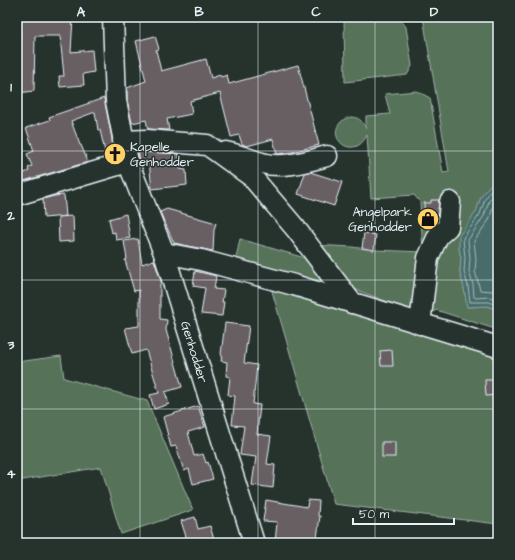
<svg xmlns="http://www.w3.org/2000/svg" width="515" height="560" font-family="'Architects Daughter',sans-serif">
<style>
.green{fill:#567259;stroke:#9fb2a8}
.water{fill:#476c6a;stroke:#87a1a3}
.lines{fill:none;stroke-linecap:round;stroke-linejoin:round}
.shore{stroke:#a8bcbf;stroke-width:1}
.building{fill:#685e64;stroke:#e8f1f8}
.minor-casing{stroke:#e8f1f8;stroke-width:23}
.minor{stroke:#26332d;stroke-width:20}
.grid{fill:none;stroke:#e8f1f8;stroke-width:1;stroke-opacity:0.55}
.labels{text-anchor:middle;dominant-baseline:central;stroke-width:3;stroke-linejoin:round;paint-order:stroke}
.poi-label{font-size:13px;fill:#e8f1f8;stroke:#26332d;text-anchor:start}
.street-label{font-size:13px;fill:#e8f1f8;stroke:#26332d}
.neatline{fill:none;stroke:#e8f1f8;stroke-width:1.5}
.grid-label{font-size:13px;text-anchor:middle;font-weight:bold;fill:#e8f1f8}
</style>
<rect width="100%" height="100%" fill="#26332d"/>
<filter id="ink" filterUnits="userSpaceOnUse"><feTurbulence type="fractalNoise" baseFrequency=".025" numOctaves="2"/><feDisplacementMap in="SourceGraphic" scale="8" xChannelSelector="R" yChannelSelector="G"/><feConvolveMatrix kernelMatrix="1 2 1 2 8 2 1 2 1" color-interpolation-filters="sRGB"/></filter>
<g filter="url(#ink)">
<!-- green -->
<g class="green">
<path d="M344,17H396L401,20L406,27L412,66L407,75L345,82Z"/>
<path d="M423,17H498V182L490,185L481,197L476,212L460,236L459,248L461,258L460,272L464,288L467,307L488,306L498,310V330L436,310L427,317L412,313L406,309L357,290L350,292L313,245L352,247L374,250L423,252L420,202L414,195L371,198L367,135C354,162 325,138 341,122C344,119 348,117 353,117C360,118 364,123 366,129V116L390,114L385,94L417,91L430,98L443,173L449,172Z"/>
<path d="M240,239L315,261L323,275L321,290L235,263Z"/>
<path d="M269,281L498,350V524L334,504Z"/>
<path d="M61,356L64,378L147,401L193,510L121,534L101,467L17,481V362Z"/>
</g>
<!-- water -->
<path class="water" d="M498,182V310L488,306L467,307L464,288L460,272L461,258L459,248V236L476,212L481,197L490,185Z"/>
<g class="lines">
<!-- shore -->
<g class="shore">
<path d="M498,187L492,189L485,199L480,214L463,238L465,258L464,272L468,286L470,302H489L498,306"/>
<path d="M498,192L495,193L489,201L484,216L468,240L470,258L469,271L473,285L474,297L476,298L489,297L498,300"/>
<path d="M498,199L494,204L489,220L474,241L476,259L475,271L480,290L492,291L498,294"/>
</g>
</g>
<!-- building -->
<g class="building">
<path d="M21,17H73L71,52L92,50L94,72L83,74L84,85L60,87L59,76H64L60,36H35L34,91L18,93L19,72H17V57H19L20,48Z"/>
<path d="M155,36L159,49L156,50L161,71L206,59L211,78L220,75L221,77L227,75L229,84L298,65L319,145L292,152L278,154H277L273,139L247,146L242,144L239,135L231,137L220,93L190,101L192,114L167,119L169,130L148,129L146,120L132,123L127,100V88L146,81L136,41Z"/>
<path d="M104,98L115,154L109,156L108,151L105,152L100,130H98L95,112L71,121L80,145H81L88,162L17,183V176L29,171L28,168L32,166L27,154L34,151L26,128L50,120L49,117Z"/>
<path d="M138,152L179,154L180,169L186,170L187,185L152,189L149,162H140Z"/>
<path d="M310,172L342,182L334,206L298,194L305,173Z"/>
<path d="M64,195L66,216L44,218L43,199L54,196Z"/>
<path d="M431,200H439L437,222L433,225H425L424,203H431Z"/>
<path d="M167,209L216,223L214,230L213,251L174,243L160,212Z"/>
<path d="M126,214L130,238L116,240L115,232L112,233L109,219Z"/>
<path d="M73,216L74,241L59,242L58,217Z"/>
<path d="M364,233L376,235L374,250L362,248Z"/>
<path d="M138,239L142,264L154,260L162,284H160V319L167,320L166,330L182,387L165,392L169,404L154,409L150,395L159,393L146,350L132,354L125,328L139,326V290L134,291L125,260L127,259L124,241Z"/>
<path d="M195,271L216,276L214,289L224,290L222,302H224L222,316L201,314L205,288L193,286Z"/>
<path d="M225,323L249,326L244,363L257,365L253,404L260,405L257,434L271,436L267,464L275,465L273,488L252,485L256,457L240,455L244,426L232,425L235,396L228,395L230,377L226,376L227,362L221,361L222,355L221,354Z"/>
<path d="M392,350L393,366H381L380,351Z"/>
<path d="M485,380H498V395L486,396Z"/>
<path d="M198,406L205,427L188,432L194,456L203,454L206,463L208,462L213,479L193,484L189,469L184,471L176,446L171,447L163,417Z"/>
<rect x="382" y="442" width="13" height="15"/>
<path d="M266,500L307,507L308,500L319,501L318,516H320L317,538L309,537L308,543H275L277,522L263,521Z"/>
<path d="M195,517L198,529L210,526L215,543H188L181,521Z"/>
</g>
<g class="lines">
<!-- minor casing -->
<g class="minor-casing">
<g id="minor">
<path d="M113,17L116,101L128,162L164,253L254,543"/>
<path d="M123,141L147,140L207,145L213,149L252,177L296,229L352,303"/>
<path d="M226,152C238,154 250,160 262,163C282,169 308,161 327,156"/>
<path d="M17,195L128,162"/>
<path d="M164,253L201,260L294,285L498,347"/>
<path d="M420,324L428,258L438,236L448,227L450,202"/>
</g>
</g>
<!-- minor -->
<use href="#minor" class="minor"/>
</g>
</g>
<!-- grid -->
<path class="grid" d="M140,17V543M258,17V543M375,17V543M17,151H498M17,280H498M17,409H498"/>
<!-- icons -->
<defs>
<g id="church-disc" transform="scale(1.15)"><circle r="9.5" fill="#ffd166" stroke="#26332d"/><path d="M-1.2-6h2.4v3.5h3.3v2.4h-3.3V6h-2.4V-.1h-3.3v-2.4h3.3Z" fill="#111"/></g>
<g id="shop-disc" transform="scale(1.15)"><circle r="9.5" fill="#ffd166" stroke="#26332d"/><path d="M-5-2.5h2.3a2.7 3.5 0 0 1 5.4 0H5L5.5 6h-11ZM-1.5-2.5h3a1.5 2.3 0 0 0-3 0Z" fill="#111"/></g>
</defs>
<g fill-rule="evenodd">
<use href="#church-disc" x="115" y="154"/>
<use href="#shop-disc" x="428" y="219"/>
</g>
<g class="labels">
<!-- poi labels -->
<g class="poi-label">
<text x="130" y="147">Kapelle<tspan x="130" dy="15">Genhodder</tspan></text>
<text x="412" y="212" text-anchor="end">Angelpark<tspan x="412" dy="15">Genhodder</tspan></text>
</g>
<!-- street labels -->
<g class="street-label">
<text transform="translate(194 352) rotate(73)">Genhodder</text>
</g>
</g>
<!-- margin -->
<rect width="515" height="560" fill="none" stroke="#26332d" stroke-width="44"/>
<!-- scale -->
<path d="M353 518v6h101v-6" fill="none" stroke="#e8f1f8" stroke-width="2"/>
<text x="359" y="518" font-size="12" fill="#e8f1f8" stroke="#26332d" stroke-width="3" paint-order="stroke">50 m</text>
<rect x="22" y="22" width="471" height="516" class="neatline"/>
<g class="grid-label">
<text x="81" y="16">A</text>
<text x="199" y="16">B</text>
<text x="316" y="16">C</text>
<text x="434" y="16">D</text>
<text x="11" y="91">1</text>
<text x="11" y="220">2</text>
<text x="11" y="349">3</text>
<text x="11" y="478">4</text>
</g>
</svg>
